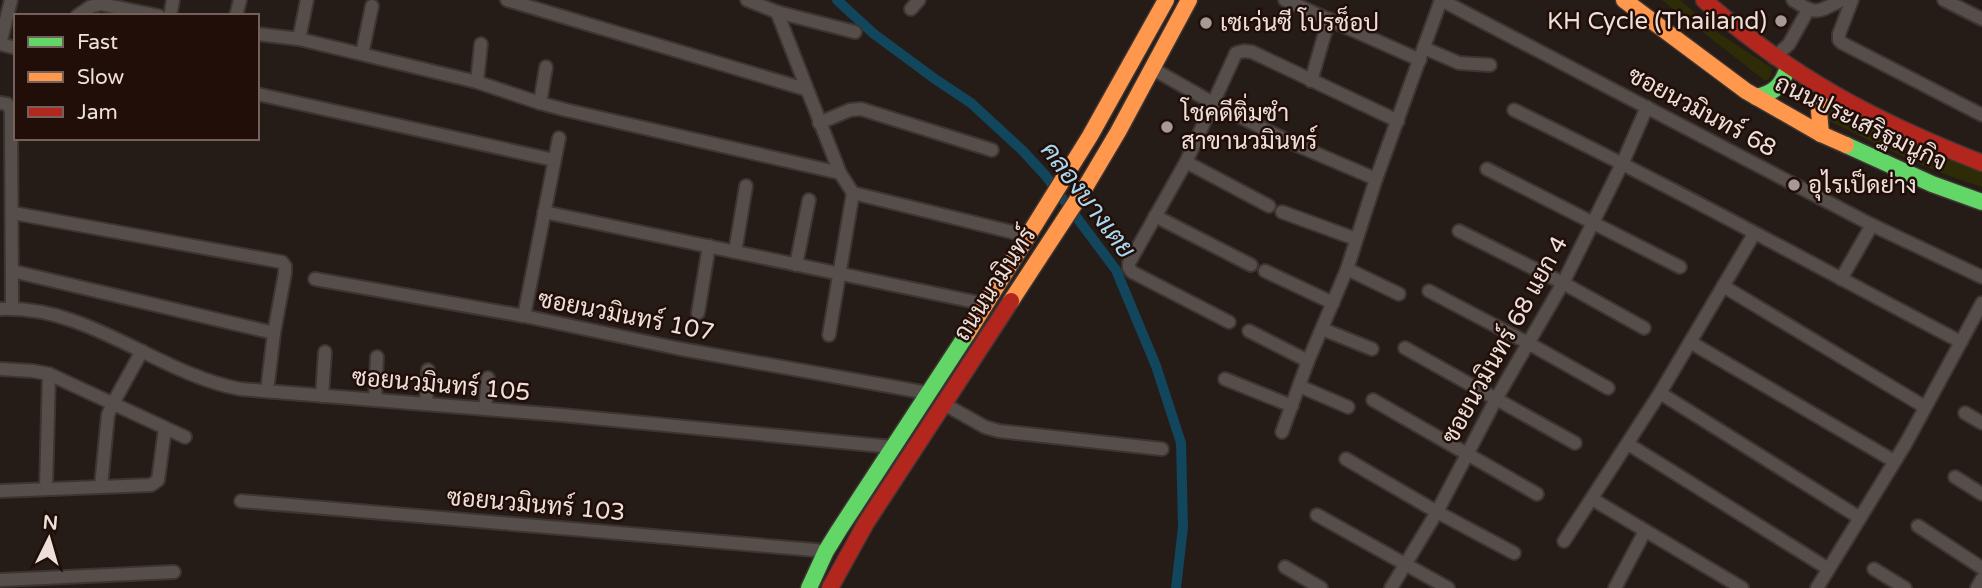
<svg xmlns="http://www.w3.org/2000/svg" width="1982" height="588" font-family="'Varela Round',Sarabun,sans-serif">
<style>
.green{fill:#2d2c07}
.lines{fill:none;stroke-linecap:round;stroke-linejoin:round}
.canal{stroke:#11465c;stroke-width:10}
.street-casing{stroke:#3e3533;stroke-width:16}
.fast-casing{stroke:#3e3533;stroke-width:19}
.slow-casing{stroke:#3e3533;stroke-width:19}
.jam-casing{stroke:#3e3533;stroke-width:19}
.street{stroke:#564e4a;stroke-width:12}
.fast{stroke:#63d668;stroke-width:16}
.slow{stroke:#ff974d;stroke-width:16}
.jam{stroke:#b3261e;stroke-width:16}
.poi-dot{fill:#a79a96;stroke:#210e08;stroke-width:2.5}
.labels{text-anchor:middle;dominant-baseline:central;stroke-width:5;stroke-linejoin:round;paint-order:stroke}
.poi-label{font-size:24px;fill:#eddfda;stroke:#210e08;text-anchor:start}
.street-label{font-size:24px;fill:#eddfda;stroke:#210e08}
.water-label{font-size:26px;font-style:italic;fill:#a9d8f0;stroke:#210e08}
</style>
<rect width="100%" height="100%" fill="#251b17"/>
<!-- green -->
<g class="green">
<path d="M1662,0H1680L1717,32L1772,68L1771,76L1768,80H1764Z"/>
<path d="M1835,104L1982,168V187C1929,171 1879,145 1829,121L1825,117L1831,105Z"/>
</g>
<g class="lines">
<!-- canal -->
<path class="canal" d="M837,0L874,34L935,79L971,103L1023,151L1045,175L1116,270L1156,366L1181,443L1183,527L1176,588"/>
<!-- street casing -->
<g class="street-casing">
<g id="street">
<path d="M507,0L805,89"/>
<path d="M747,0L777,12L855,32"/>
<path d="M1285,0L1420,60"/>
<path d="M1441,0L1872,225L1982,277"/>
<path d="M1793,0C1817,16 1817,12 1842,0"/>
<path d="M1852,0L1839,34V40L1842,43L1982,115"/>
<path d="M1944,0L1982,19"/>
<path d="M911,9L919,0"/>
<path d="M777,12L840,173L853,193L1028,236"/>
<path d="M77,16L90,7L101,4L159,16"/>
<path d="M170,16L173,0"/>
<path d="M236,16L240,0"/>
<path d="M257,34L299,39L477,82L540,103L566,110L840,173"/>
<path d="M299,39L307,0"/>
<path d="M0,44L11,0"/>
<path d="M0,44L16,48"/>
<path d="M1424,48L1459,63L1490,65"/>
<path d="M362,54L372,6"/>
<path d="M1774,58L1789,44L1808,10"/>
<path d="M1153,69L1213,103L1294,144L1376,179"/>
<path d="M1311,81L1329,19"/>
<path d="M477,82L481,44"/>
<path d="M257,94L554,160"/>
<path d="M0,103L7,104L11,110L12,308"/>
<path d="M540,103L546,67"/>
<path d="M1514,110C1665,183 1812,264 1961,342"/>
<path d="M819,123L850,110L861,109L992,150"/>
<path d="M1186,162L1269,206"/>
<path d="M1487,169L1680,267"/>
<path d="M544,212L985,304"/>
<path d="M1282,212L1356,239"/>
<path d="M13,213L282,262L285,266V273L274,333L267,391"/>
<path d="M1155,216L1251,265"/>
<path d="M1459,231L1563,283L1644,328"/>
<path d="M735,252L746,186"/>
<path d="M796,265L809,200"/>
<path d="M1347,269L1399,294"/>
<path d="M12,271L274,333"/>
<path d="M1265,271L1333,303"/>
<path d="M315,279L524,316L681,349L928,393"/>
<path d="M1841,279L1872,225"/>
<path d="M1723,286L1925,407"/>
<path d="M1429,291L1528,343L1608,388"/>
<path d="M0,309C89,305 156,373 240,389L561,415L893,447"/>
<path d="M698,313L709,246"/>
<path d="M524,316L559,138"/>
<path d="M1229,322L1132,272L1129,268V263L1186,162L1236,53L1244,51L1252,52L1398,121"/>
<path d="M1322,329L1372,349"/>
<path d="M1249,331L1308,361"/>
<path d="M829,335L853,193"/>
<path d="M1690,342L1894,461"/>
<path d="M1405,348L1575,443"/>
<path d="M0,369L33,371L49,374L185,437"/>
<path d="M1225,379L1292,406"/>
<path d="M1299,386L1348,407"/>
<path d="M1660,393L1860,518"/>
<path d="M322,396L325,352"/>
<path d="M375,400L377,357"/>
<path d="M1373,400L1537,494"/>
<path d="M426,404L428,370"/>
<path d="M944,404L985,427L999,431L1162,449"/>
<path d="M485,409L488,378"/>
<path d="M1965,413L1982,423"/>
<path d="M1282,432L1308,361L1347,269L1376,179L1441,0"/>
<path d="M1628,444L1827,568"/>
<path d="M1346,459L1437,512L1514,553"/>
<path d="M1955,477L1982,494"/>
<path d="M101,486L108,415L112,405L142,351"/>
<path d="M46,488L49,374"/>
<path d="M0,491L151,485L158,480L165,429"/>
<path d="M1592,499L1742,588"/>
<path d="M241,501C436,516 631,535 826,551"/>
<path d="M1317,515L1448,588"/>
<path d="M1918,526L1982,568"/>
<path d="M1564,541L1660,393L1754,234"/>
<path d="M1285,567L1321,588"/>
<path d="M1874,569L1905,588"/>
<path d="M0,580L174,572"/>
<path d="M1391,588L1437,512L1496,399L1563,283L1623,162L1647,107"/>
<path d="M1615,588L1645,531"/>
<path d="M1817,588L1906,443L1982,303"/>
<path d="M1977,588L1982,579"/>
</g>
</g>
<!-- fast casing -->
<g class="fast-casing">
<g id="fast">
<path d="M1756,97C1775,93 1782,85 1788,67"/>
<path d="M1846,145L1932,184L1982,202"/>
<path d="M809,588L826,551L839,530L967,334"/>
</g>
</g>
<!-- slow casing -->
<g class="slow-casing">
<g id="slow">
<path d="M1624,0L1746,91L1821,134L1846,145"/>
<path d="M1821,134L1819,111L1830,92"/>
<path d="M1011,301L1083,191L1118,132L1189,0"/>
<path d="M967,334L1090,136L1166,0"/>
</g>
</g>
<!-- jam casing -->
<g class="jam-casing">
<g id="jam">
<path d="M1704,0C1791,77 1875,121 1982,163"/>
<path d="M830,588L866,523L1011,301"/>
</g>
</g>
<!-- street -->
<use href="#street" class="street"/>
<!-- fast -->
<use href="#fast" class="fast"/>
<!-- slow -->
<use href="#slow" class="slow"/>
<!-- jam -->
<use href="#jam" class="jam"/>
</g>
<!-- markers -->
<g class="poi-dot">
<circle cx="1781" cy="21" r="7"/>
<circle cx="1206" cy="23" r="7"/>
<circle cx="1167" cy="127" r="7"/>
<circle cx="1794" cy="185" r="7"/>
</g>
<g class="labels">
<!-- poi labels -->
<g class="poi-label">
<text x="1767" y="21" text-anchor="end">KH Cycle (Thailand)</text>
<text x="1220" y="23">เซเว่นซี โปรช็อป</text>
<text x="1181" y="113">โชคดีติ่มซำ<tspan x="1181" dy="28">สาขานวมินทร์</tspan></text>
<text x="1808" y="185">อุไรเป็ดย่าง</text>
</g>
<!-- street labels -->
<g class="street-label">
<text transform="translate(1702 112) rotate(28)">ซอยนวมินทร์ 68</text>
<text transform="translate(1861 123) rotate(26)">ถนนประเสริฐมนูกิจ</text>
<text transform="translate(995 284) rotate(-57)">ถนนนวมินทร์</text>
<text transform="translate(626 316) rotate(11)">ซอยนวมินทร์ 107</text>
<text transform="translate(1505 340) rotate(-61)">ซอยนวมินทร์ 68 แยก 4</text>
<text transform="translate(441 385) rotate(5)">ซอยนวมินทร์ 105</text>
<text transform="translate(536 505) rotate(5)">ซอยนวมินทร์ 103</text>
</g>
<!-- water labels -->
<g class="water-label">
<text transform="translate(1088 200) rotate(53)">คลองบางเตย</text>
</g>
</g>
<!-- legend -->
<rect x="14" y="14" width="245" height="126" fill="#210e08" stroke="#73625c" stroke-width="2"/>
<rect x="28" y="37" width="35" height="10" fill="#63d668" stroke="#73625c" stroke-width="2"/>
<text x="77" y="49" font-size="21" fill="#eddfda">Fast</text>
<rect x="28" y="72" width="35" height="10" fill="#ff974d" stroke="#73625c" stroke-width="2"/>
<text x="77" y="84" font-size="21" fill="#eddfda">Slow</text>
<rect x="28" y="107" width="35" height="10" fill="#b3261e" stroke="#73625c" stroke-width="2"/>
<text x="77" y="119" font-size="21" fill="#eddfda">Jam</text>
<!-- north arrow -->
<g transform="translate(49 539) rotate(5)" stroke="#210e08" stroke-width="5" paint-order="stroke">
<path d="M0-5L12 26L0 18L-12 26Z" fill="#eddfda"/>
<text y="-10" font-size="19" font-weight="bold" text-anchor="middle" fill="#eddfda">N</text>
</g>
</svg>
